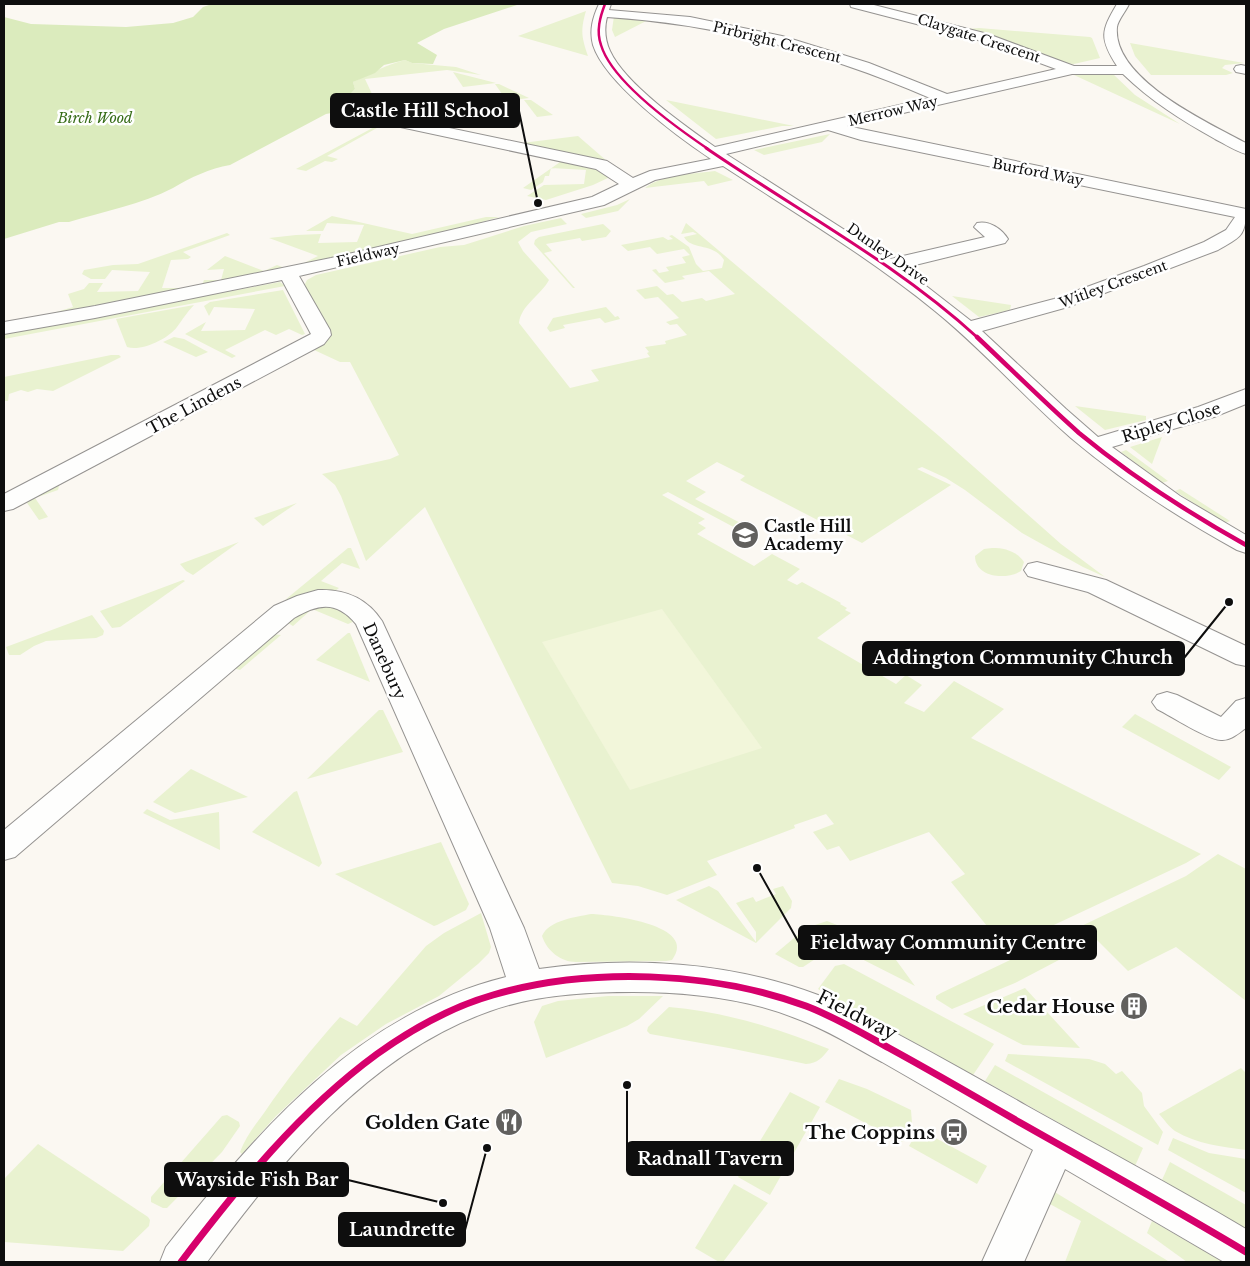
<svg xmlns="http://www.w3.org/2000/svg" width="1250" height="1266" font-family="'Libre Baskerville',serif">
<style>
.green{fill:#e9f2d0}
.forest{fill:#dbebbd}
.pitch{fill:#f2f6da}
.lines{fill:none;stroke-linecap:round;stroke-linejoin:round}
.minor-casing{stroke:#959391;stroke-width:2}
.minor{fill:#fefefd;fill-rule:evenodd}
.cycleway-far3-casing{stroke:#fff;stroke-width:4.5}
.cycleway-far2-casing{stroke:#fff;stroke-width:5}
.cycleway-far1-casing{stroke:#fff;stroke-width:7}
.cycleway-casing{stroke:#fff;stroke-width:10}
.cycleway-far3{stroke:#d6006c;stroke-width:2.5}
.cycleway-far2{stroke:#d6006c;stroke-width:3}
.cycleway-far1{stroke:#d6006c;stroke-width:4.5}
.cycleway{stroke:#d6006c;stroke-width:7}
.labels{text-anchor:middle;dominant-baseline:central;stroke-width:5;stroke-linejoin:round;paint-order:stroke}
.far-street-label{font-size:14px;fill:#0e0e0e;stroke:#fff}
.far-park-label{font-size:14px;font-style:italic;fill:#366c17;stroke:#fff}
.street-label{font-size:16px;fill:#0e0e0e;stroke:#fff}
.poi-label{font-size:16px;font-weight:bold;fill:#0e0e0e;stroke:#fff;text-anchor:start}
.near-poi-label{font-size:19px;font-weight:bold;fill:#0e0e0e;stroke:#fff;text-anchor:end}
.near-street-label{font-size:19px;fill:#0e0e0e;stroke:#fff}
.leader{fill:none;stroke:#0e0e0e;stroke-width:2}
.callout-dot{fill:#0e0e0e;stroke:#fff;stroke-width:2}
.callout{fill:#0e0e0e;stroke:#0e0e0e;stroke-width:2}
.callout-label{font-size:18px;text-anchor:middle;font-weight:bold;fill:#fff}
</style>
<rect width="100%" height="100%" fill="#fbf8f2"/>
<!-- green -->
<g class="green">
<path d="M586,11C580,31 582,38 588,56L518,36Z"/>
<path d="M614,16L652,18L615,37L612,30Z"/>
<path d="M979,28L1090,37L1092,38L1100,58L1074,64L1063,63L968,29Z"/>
<path d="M1130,43L1244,63L1225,65L1222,68L1233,73L1226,75H1151L1135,56Z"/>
<path d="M405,60L412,63L456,67L481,75L447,70L365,79L372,94L346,97L355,89L353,82C371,73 386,65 405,60Z"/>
<path d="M453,72L496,83L463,87Z"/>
<path d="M1093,73L1114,75L1135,95L1180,124L1074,75Z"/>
<path d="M495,84H499L529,98L507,101Z"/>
<path d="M524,100H531L553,115L537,117Z"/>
<path d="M666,100L794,126H782L716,139Z"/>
<path d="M380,124H384L327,156L338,159L332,162L325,161L306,171L296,169Z"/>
<path d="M830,134L822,142L764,155L754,150Z"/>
<path d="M578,136L608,162L522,143Z"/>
<path d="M563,160L592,167L610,177L593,185L546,200L527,196L544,185L584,184L586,170L551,168L549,176H545L543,182L531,190L523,188Z"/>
<path d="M715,171L733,180L708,186L704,181L645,188C663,174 693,174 715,171Z"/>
<path d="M630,199L618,211L586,218L581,214L617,205Z"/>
<path d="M332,216L412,234L486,217H499L475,224L300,265L318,256L269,238L296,235L321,234L318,243L357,242L364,225L327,223L323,231H306Z"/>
<path d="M561,218L567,224L531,232L518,242L523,251L549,280C541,295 521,305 519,323L570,388L599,381L591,370L650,357L647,353L649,352L645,347L666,344L665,341L687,335L677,324L670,325L666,322L679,318L658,297L645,299L636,290L657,286L667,295L673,294L682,302L702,298L706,301L735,294L709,271L682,276L685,279L665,283L652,270L656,269L659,273L669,271L666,267L686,263L682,257L690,255L684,249L657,254L650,247L628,251L621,245L663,237L668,240L673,239L669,236L672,235L689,247L696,264L703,271L722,268L724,260C713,242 692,251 684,237L697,234L693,232L681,234L686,223L939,436L1061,544L1105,577L1083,567L1022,533L965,490L946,478L922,467L917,469L951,485L862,543L740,480L745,476L717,462L686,481L706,492L695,499L748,527L741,531L668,492L662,495L705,519L698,523L706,528L697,534L754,566L772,554L800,569L787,580L797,585L802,582L841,603L840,604L847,608L845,610L851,613L817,638L896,684L906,675L922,685L904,703L924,712L954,681L1004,709L971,738L1201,854L1186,863L1005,948L951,882L965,874L929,832L850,861L839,846L827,850L813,832L834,824L826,814L794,825L795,828L707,861L717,875L667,895L638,886L612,883L425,507L366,561L341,496L335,485L322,474L390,459L399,455L350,362H340L312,349L322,343L305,284L307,280L316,275L440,247L464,245L524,226Z"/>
<path d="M603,224L611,231L606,237L582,241L580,238L546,244L552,251L544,253L575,288H573L534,244L535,240L539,237Z"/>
<path d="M227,233L230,235L183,252L191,257L188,259L171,260L162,288H182L181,290L53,313L73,307L68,294L84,289L89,283H103L97,292L138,291L150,272L112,270L105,279H91L82,274L84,270L113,265L138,264Z"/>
<path d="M225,256L264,271L277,265L285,268L202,285L204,280H221L224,269L207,270Z"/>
<path d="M280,282L285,286L4,339V333Z"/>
<path d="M283,290L305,334L302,335L289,329L276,335L265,330L225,350L236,356L232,358L185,334L206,322L201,331L245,330L255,309L214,307L209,316L204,306L210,302Z"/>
<path d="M952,296L1011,305L1010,310L979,317Z"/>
<path d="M194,305C187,312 183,319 177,327C168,339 141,352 127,347L116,319Z"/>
<path d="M606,307L615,317L618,316L620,319L605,323L600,318L563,325L565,328L550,332L547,328L553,318Z"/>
<path d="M174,337L184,339L208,352L196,357L163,342Z"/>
<path d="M111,355H119L121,357L53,391L37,389L28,392L21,390L9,394L8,401H4V377Z"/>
<path d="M1075,406L1146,416V420L1105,430Z"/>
<path d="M1162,437L1152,464L1130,447Z"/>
<path d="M1126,450L1168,481L1162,483L1121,452Z"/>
<path d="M56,485L59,486L58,490L35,498L48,517L39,520L25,500Z"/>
<path d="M1180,489L1230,521L1225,523L1175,491Z"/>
<path d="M297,503L263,526L254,518Z"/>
<path d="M239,542L193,575L186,571L180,564Z"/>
<path d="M348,548H351L360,569L342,563L321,581L339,588L335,591L308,592L285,600Z"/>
<path d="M992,548C1005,548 1016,551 1024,562L1021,571C1007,580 975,578 975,556L984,549Z"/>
<path d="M183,580L185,581L120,627L112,628L100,611Z"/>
<path d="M323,606L337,607L355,621L348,624L312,609L293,626L288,623L303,610Z"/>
<path d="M92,615L104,631L103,635L96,638L46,641L34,646L20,655H9L6,647Z"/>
<path d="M348,633H350L370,682L316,660Z"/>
<path d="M273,634L281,635L240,670L236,669L235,666Z"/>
<path d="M379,710H383L403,752L307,779Z"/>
<path d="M1135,714L1231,767L1219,780L1122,727Z"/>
<path d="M191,769L248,797L175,813L153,802Z"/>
<path d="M297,791L322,863L319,867L252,832L294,792Z"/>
<path d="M147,809L170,820L219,812L220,850L143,813Z"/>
<path d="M441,842L469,904L466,910L437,925L434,926L335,874Z"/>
<path d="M1218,854L1246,869V1001L1176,947L1128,971L1097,940L1015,983L952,1009L936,999V996L941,993L1186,876Z"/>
<path d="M709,886L718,891L756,942V932L736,903L753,897L756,902L776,894L773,889L783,886L792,901L791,908L756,943L676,900Z"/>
<path d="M481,913L491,947L489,953L478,964L439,996L386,1024L341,1055L276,1116L242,1154L240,1152C245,1138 255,1125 264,1113C287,1079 313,1047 340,1017L357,1026L426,946L444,933Z"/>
<path d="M591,914C612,915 699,925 672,960L666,961L576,962C561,962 547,951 542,936C549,920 576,917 591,914Z"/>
<path d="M827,921L842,927L854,943L877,934L915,986L838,947L835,946L803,967H799L775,954L806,928Z"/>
<path d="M844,964L994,1044L973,1075L818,989L835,966Z"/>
<path d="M1025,988L1080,1048L1023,1045L963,1014Z"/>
<path d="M608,996H663L639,1019L627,1026L546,1058L534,1022L542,1006L558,1001Z"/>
<path d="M669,1007C725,1012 777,1028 829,1049C822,1058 818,1063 806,1064L729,1048L650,1034L647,1031L648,1027Z"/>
<path d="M1008,1054L1089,1059L1105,1064L1116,1074L1122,1071L1142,1093L1144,1106L1163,1132L1158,1145L1005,1061Z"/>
<path d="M995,1065L1143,1148L1135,1166L985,1081Z"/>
<path d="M1241,1068L1246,1073V1150C1222,1147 1197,1144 1175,1131C1169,1127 1164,1119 1159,1114Z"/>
<path d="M839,1079L867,1089L911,1110L912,1123L902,1142L825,1102Z"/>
<path d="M790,1092L820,1107L770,1195L738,1177Z"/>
<path d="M227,1115L239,1122L240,1126L222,1152L167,1208H163L151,1202V1197L222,1116Z"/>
<path d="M919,1129L987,1166L977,1184L909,1146Z"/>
<path d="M1173,1138L1209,1153L1246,1159V1193L1168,1150Z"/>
<path d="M38,1144L148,1217L150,1220L149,1226L123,1251L4,1242V1179Z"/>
<path d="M1170,1162L1246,1205V1229L1162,1180Z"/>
<path d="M734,1184L768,1203L723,1262H719L695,1248Z"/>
<path d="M1053,1191L1168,1261L1167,1262H1065L1081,1221L1048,1203Z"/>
<path d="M1152,1221L1223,1262H1187L1147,1233Z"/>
</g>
<!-- forest -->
<path class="forest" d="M212,4H520L444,29L417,43L437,55L433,64L412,63L405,60L384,65L375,73L353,82L355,89L347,97L348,105L342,111L326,114L230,165C210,168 190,178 173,188C142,204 102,212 69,222H59L4,239V17L31,24L126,27L173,23L193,17L203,7Z"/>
<!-- pitch -->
<path class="pitch" d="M662,609L762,748L630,790L542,642Z"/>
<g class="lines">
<!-- minor casing -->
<g class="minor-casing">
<g id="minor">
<path d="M599,4H611L609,10L690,17L782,36L869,63L947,94L1056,69L978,40L851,7L850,4H870L988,34L1074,66H1117C1099,38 1101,31 1117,4H1129C1126,11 1118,20 1117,27C1112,79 1209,123 1246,143V154C1235,151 1225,144 1215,139C1181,120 1151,101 1123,74H1072L847,126L1246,209C1246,237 1240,237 1218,250L1068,307L982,331L1066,409L1098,437L1198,407L1246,389V404L1214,417L1112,447L1180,496L1246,535V553L1237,550C1179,518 1122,481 1071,438C1024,397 983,350 935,311C869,257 795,213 723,166L655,180L604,205L299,276L330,330L331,335L324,344L13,509L4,511V494L311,334L282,280L95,318L4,334V322L95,306L331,258L592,197L619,184L596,169L363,119L354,115L351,112L354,104H364L367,110L373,112L607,161L633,178L650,171L711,159C678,137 605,83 593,45C589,30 593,17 599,4ZM607,17C720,24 826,53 930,98L715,147C685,126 625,84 610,51C605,40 604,29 607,17ZM828,130L861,140L1235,217L1226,230L1204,242L1144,266L1054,299L971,321L903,268L1005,243L1008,239C1002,229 989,220 977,223L974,227L985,237L890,259L726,154Z"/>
<path d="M1241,65L1246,66V74L1236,72L1234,69L1236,66Z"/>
<path d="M1037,562L1106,580L1246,646V666L1236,664L1088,592L1028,576L1024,570L1028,564Z"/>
<path d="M318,590C345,589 367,598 382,621L524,928L539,969C632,956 730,962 818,995C847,1006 874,1021 901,1036C944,1059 985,1082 1027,1106C1100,1147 1174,1186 1246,1229V1262H1224L1065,1169L1024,1262H982L1033,1150C983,1121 933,1091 882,1062C854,1047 826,1029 795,1018C745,998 687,992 633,992C585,992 535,995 490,1011C368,1054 281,1162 207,1262H160L166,1247C257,1132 357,1014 506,977L490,928L356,624C336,600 318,604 294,618L15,857L4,860V830L274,606L297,596Z"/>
<path d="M1167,692L1177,695L1221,717L1236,701L1246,698V728C1239,733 1230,741 1221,740C1208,740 1171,716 1157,709L1152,702L1157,695Z"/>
</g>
</g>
<!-- minor -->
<use href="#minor" class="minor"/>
<!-- cycleway-far3 casing -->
<g class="cycleway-far3-casing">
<path id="cycleway-far3" d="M605,4C600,17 596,31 601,45C612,82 677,128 708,149"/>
</g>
<!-- cycleway-far2 casing -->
<g class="cycleway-far2-casing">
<path id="cycleway-far2" d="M706,148C798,211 896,263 978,338"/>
</g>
<!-- cycleway-far1 casing -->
<g class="cycleway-far1-casing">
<path id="cycleway-far1" d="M977,337C1011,369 1044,402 1079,433C1131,476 1187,512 1246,545"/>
</g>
<!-- cycleway casing -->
<g class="cycleway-casing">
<path id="cycleway" d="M181,1262C239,1186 299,1111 377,1054C412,1029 451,1007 493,995C588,967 712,971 806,1006C835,1017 862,1033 889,1048C933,1072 976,1097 1019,1122C1095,1165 1171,1207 1246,1252"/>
</g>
<!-- cycleway-far3 -->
<use href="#cycleway-far3" class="cycleway-far3"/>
<!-- cycleway-far2 -->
<use href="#cycleway-far2" class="cycleway-far2"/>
<!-- cycleway-far1 -->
<use href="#cycleway-far1" class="cycleway-far1"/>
<!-- cycleway -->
<use href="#cycleway" class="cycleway"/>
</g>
<!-- icons -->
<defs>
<g id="school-disc" transform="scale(1.4375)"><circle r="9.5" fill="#61605e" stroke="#fff"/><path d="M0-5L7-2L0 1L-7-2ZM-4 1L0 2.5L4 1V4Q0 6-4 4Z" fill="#fff"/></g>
<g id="building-disc" transform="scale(1.4375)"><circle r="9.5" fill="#61605e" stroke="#fff"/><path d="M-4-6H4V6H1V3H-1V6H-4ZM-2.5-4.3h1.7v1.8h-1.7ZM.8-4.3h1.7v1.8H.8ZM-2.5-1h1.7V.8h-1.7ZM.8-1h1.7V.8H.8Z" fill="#fff"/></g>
<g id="restaurant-disc" transform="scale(1.4375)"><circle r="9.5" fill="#61605e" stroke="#fff"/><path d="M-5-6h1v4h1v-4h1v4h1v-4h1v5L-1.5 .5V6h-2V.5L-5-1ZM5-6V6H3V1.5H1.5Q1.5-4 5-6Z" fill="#fff"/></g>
<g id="bus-disc" transform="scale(1.4375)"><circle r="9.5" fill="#61605e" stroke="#fff"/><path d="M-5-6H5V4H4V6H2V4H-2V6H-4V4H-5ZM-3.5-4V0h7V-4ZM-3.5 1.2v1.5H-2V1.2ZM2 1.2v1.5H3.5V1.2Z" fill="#fff"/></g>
</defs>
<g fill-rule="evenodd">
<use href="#school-disc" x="745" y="535"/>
<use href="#building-disc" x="1134" y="1006"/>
<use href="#restaurant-disc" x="509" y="1122"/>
<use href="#bus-disc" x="954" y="1132"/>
</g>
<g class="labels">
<!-- far-street labels -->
<g class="far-street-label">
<text transform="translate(979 38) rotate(18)">Claygate Crescent</text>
<text transform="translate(777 42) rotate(14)">Pirbright Crescent</text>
<text transform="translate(893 111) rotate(-13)">Merrow Way</text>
<text transform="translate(1038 172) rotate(11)">Burford Way</text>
<text transform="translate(888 254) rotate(35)">Dunley Drive</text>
<text transform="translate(368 255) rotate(-13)">Fieldway</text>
<text transform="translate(1113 284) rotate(-20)">Witley Crescent</text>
</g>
<!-- far-park labels -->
<g class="far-park-label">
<text x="95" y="118">Birch Wood</text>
</g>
<!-- street labels -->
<g class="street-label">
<text transform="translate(194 405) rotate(-28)">The Lindens</text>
<text transform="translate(1171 422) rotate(-17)">Ripley Close</text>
<text transform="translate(385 661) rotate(66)">Danebury</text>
</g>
<!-- poi labels -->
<g class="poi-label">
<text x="764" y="526">Castle Hill<tspan x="764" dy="18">Academy</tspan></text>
</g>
<!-- near-poi labels -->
<g class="near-poi-label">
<text x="1115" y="1006">Cedar House</text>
<text x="490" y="1122">Golden Gate</text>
<text x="935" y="1132">The Coppins</text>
</g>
<!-- near-street labels -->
<g class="near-street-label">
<text transform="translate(857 1015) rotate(27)">Fieldway</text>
</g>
</g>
<!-- callouts -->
<path class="leader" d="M538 203L519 111M1229 602L1184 658M757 868L799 943M627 1085L627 1159M443 1203L348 1180M487 1148L465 1230"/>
<g class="callout-dot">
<circle cx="538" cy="203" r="5"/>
<circle cx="1229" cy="602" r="5"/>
<circle cx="757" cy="868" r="5"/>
<circle cx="627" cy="1085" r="5"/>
<circle cx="443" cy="1203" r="5"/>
<circle cx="487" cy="1148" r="5"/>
</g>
<g class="callout">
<rect x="331" y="94" width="188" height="33" rx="5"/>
<rect x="863" y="642" width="321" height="33" rx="5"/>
<rect x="799" y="926" width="297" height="33" rx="5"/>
<rect x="627" y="1142" width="166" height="33" rx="5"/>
<rect x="165" y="1163" width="183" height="33" rx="5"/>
<rect x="339" y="1213" width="126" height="33" rx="5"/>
</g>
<g class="callout-label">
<text x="425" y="117">Castle Hill School</text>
<text x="1023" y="664">Addington Community Church</text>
<text x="948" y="949">Fieldway Community Centre</text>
<text x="710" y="1165">Radnall Tavern</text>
<text x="257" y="1186">Wayside Fish Bar</text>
<text x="402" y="1236">Laundrette</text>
</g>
<!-- border -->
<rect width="1250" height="1266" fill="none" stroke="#0e0e0e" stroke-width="10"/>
</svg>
